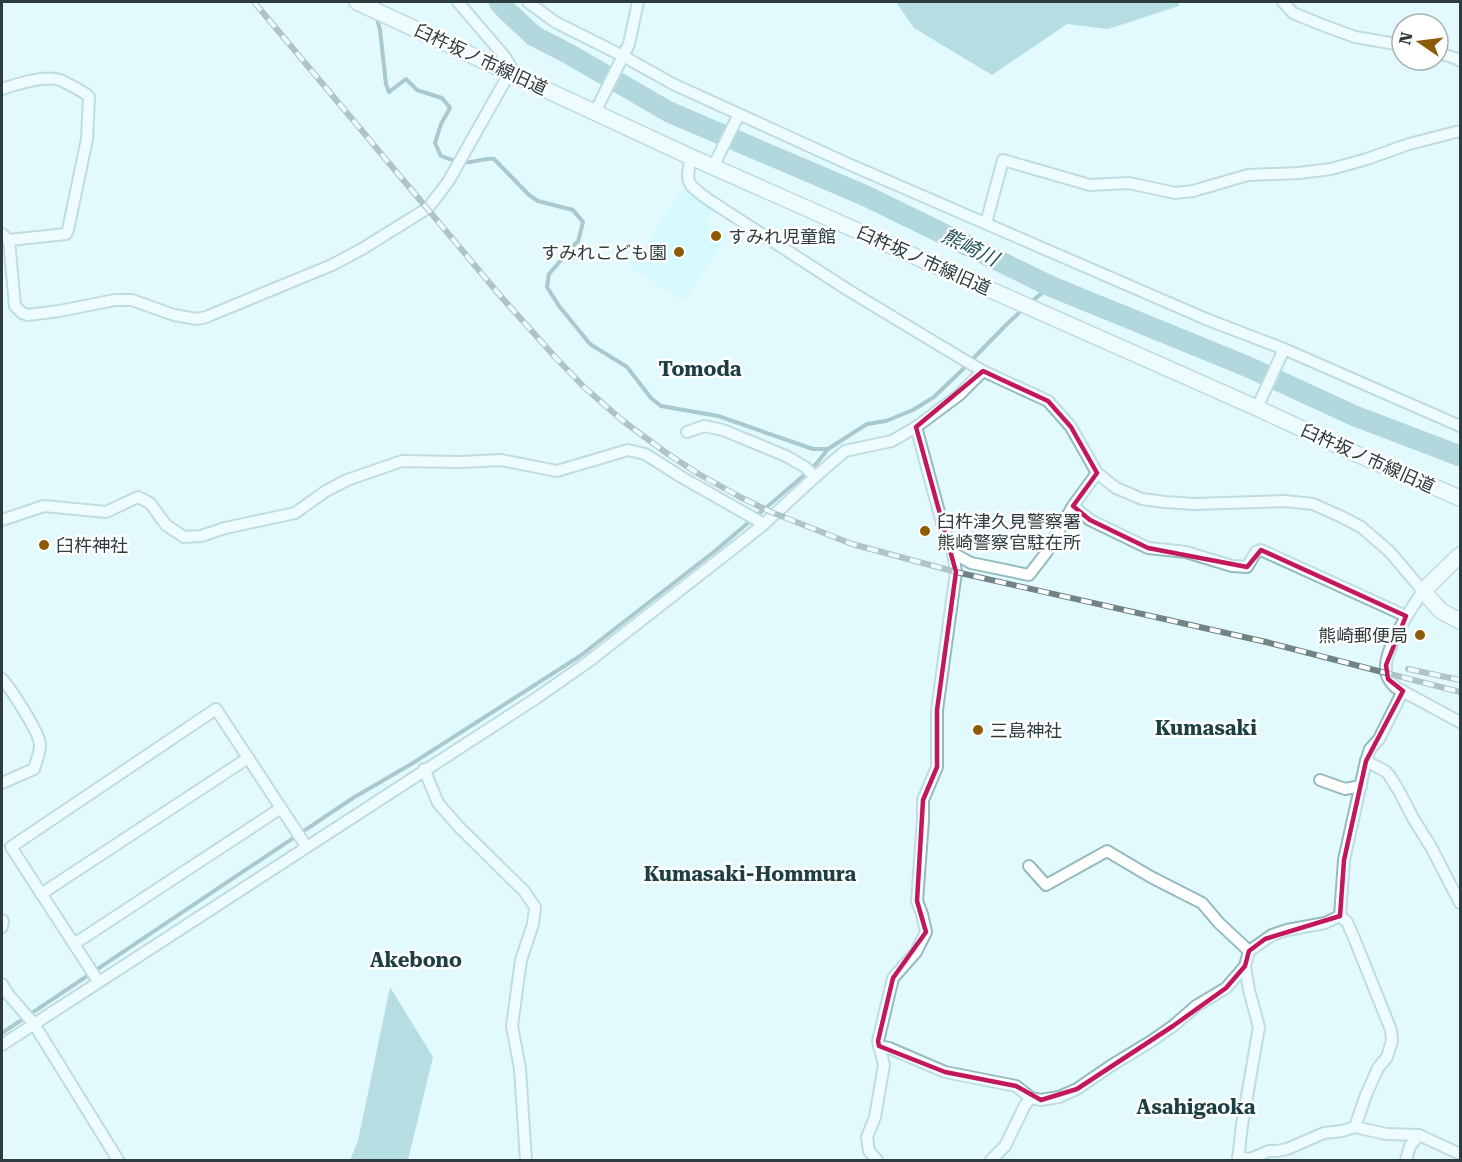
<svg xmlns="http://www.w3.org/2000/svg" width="1462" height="1162" font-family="'Roboto Serif','Noto Sans JP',serif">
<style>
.built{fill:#c5f8fd}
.forest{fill:#82bac0}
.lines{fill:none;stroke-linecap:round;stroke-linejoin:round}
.stream{stroke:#628e92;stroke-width:4}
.river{stroke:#79b0b6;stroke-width:21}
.street-casing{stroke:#94bbbf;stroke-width:14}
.secondary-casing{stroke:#94bbbf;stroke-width:18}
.street{stroke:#fff;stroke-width:10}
.secondary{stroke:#fff;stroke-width:15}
.rail-casing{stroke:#708385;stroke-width:6}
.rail{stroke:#fff;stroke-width:4;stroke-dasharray:11;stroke-linecap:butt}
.marked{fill:none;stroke:#c2185b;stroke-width:4.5;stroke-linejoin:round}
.poi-dot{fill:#8d5b06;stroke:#fff;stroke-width:2}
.labels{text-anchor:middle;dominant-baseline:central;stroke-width:5;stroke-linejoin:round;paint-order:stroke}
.street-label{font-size:18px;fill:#2d3d3f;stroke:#fff}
.poi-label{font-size:18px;fill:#2d3d3f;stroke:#fff;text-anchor:start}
.water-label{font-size:20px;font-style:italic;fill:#215257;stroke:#fff}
.neighbourhood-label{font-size:20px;font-weight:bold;fill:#1b3f43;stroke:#fff}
</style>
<rect width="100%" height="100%" fill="#e2fafd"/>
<!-- built -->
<path class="built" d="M683,188L713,209L705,224L727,236L684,301L631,268Z"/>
<!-- forest -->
<g class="forest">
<path d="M896,2H1179V6L1108,29L1067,24L992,75L914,28Z"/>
<path d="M390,987L433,1057L408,1160H350L358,1141Z"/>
</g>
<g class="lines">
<!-- stream -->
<g class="stream">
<path d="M376,15L380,30L386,84L389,92L406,79L417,90L442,98L450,108L441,124L435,143L441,156C451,160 460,163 470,162C479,161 485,158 494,159L529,195L538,201L573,210L583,222L578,242L576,243L549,274L547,287L559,306L590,344L627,367L651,398L661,406L718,416L813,449H827"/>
<path d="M1030,303L1050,286"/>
<path d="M2,1033L353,798L413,763L580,656L715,551L802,477L817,463L828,449L867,424L886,421L913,410L934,397L959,373L1007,324L1024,308"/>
</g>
<!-- river -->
<path class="river" d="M499,2L507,11L534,36L569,54L669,112L866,196L1050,286L1246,366L1355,416L1460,456"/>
<!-- street casing -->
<g class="street-casing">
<g id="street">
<path d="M528,2L555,22L623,56L673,84L844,162L1206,319L1284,349L1460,426"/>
<path d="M1283,2L1293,13L1320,24L1355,37L1402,45"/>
<path d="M1438,53L1458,59L1460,61"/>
<path d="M2,89C17,84 44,75 60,80C69,84 78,89 86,94L89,97L87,139L68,230L66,234L9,240L2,234"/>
<path d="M595,112L629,44L638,2"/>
<path d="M691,157C685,184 687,184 709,200L848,290L959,357L983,371L1048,401L1071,427L1097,473L1116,488L1142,499L1165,502L1194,504L1285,501L1313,504L1342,517L1361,527L1390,552L1423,591C1411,609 1384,648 1386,670C1386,677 1390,682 1395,687L1460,722"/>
<path d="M713,167L739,114"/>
<path d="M986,223L1003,160L1090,185L1129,183L1175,193L1193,191L1248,175L1299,173L1331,169L1367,159L1409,144L1460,131"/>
<path d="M9,240L15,306L22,313L28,315L59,311L115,300H132L174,315L197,319L206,317L332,265L362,249L428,208L448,182L510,72L511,67L505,57L458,2"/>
<path d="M1257,408L1284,349"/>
<path d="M687,432L704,426L723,430L786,456L805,467L815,477"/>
<path d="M1073,506L1090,520L1148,548L1186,552L1232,566L1247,567L1256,552L1261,550L1406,616"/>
<path d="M2,520L44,506L106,512L138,497L150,503L166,525L184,537L201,536L225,528L295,513L326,491L347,480L402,461L460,462L501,460L557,471L628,450L645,454L683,478L764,524"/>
<path d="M953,553L971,563L1029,575L1046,553L1073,506L1097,473"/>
<path d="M2,679C11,689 40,733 40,745C40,753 36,762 34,769L2,783"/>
<path d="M1366,761L1385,771L1389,775L1399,791L1413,818L1431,847L1460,903"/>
<path d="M424,769L438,803L459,827L524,891L535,907L533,924L521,960L512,1026L520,1069L526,1160"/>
<path d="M1320,780L1345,789L1361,786"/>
<path d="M1029,866L1046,885L1107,851L1151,877L1202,903L1219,923L1249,951"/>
<path d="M41,894L248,758"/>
<path d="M2,920L3,921L2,927"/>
<path d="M74,944L281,808"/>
<path d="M98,981L11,847L216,709L306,846"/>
<path d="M2,984L8,994L34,1024L118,1160"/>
<path d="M2,1045L535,699L588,662L739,544L764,524L815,477L845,451L892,441L916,427L959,395L983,371"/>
<path d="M879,1046L889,1048L945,1072L1016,1086L1031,1098"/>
<path d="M1355,1127L1366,1095L1378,1068L1387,1057L1392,1041L1391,1030L1354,938L1347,922L1340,916L1344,860L1366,761L1370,749L1379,739L1403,691"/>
<path d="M1238,1157L1250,1159L1269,1151H1277L1287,1149L1324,1133L1342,1131L1355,1127L1386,1134L1419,1135L1460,1154"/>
<path d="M877,1160L869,1151L867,1137L875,1117L884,1065L878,1041L893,978L916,952L926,932L922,914L917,901L923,820V800L937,767V710L956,572L953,553L942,523L916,427"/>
<path d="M991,1160L1005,1146L1025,1105L1031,1098L1041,1100L1059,1097L1077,1089L1112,1065L1150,1042L1173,1026L1196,1006L1226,988L1245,966"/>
<path d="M1238,1160L1242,1125L1259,1027L1249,990L1245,966L1249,951L1272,935L1287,930L1325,923L1340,916"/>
<path d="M1406,1160L1410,1146L1419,1135"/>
</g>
</g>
<!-- secondary casing -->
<g class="secondary-casing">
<g id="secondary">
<path d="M357,2L691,157L1257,408L1352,452L1460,498"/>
<path d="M1460,555L1423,591L1441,611L1460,621"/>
</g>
</g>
<!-- street -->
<use href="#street" class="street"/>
<!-- secondary -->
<use href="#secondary" class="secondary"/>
<!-- rail casing -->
<g class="rail-casing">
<g id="rail">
<path d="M254,2L503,299L556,358L584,387L623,421L665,452L697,473L740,497L771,512L852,544L956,572L1266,642L1460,692"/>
<path d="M1408,669L1460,680"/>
</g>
</g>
<!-- rail -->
<use href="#rail" class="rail"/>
</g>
<!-- marked area -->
<path d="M0 0H1462V1162H0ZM983,371L1048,401L1071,427L1097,473L1073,506L1090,520L1148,548L1247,567L1261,550L1406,616L1386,665L1388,679L1403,691L1366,761L1344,860L1340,916L1265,939L1249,951L1245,966L1226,988L1173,1026L1077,1089L1041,1100L1016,1086L945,1072L879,1046L878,1041L893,978L926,932L917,901L923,800L937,767V710L956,572L916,427Z" fill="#e2fafd" fill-opacity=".55" fill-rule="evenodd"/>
<path class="marked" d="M983,371L1048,401L1071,427L1097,473L1073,506L1090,520L1148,548L1247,567L1261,550L1406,616L1386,665L1388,679L1403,691L1366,761L1344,860L1340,916L1265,939L1249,951L1245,966L1226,988L1173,1026L1077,1089L1041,1100L1016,1086L945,1072L879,1046L878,1041L893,978L926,932L917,901L923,800L937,767V710L956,572L916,427Z"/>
<!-- markers -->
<g class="poi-dot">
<circle cx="716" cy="236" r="6"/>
<circle cx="679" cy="252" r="6"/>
<circle cx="925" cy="531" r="6"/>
<circle cx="44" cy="545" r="6"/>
<circle cx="1420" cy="635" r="6"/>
<circle cx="978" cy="730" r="6"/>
</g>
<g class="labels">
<!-- street labels -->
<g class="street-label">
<text transform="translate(481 59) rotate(25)">臼杵坂ノ市線旧道</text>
<text transform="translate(924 260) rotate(24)">臼杵坂ノ市線旧道</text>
<text transform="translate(1368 458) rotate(24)">臼杵坂ノ市線旧道</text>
</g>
<!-- poi labels -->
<g class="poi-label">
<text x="728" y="236">すみれ児童館</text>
<text x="667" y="252" text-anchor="end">すみれこども園</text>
<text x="937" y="521">臼杵津久見警察署<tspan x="937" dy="21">熊崎警察官駐在所</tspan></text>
<text x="56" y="545">臼杵神社</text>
<text x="1408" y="635" text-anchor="end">熊崎郵便局</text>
<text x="990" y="730">三島神社</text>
</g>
<!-- water labels -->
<g class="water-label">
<text transform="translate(970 247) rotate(26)">熊崎川</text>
</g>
<!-- neighbourhood labels -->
<g class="neighbourhood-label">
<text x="700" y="369">Tomoda</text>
<text x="1206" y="728">Kumasaki</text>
<text x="750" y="874">Kumasaki-Hommura</text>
<text x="416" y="960">Akebono</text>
<text x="1196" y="1107">Asahigaoka</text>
</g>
</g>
<!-- border -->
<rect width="1462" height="1162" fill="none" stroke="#2d3d3f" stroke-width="6"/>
<!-- north arrow -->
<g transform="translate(1420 42) rotate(284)"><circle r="28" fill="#ffffff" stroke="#abb1b2" stroke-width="1.5"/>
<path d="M0-4.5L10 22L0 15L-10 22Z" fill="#8d5b06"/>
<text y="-9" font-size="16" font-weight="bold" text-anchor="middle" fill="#2d3d3f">N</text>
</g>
</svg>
